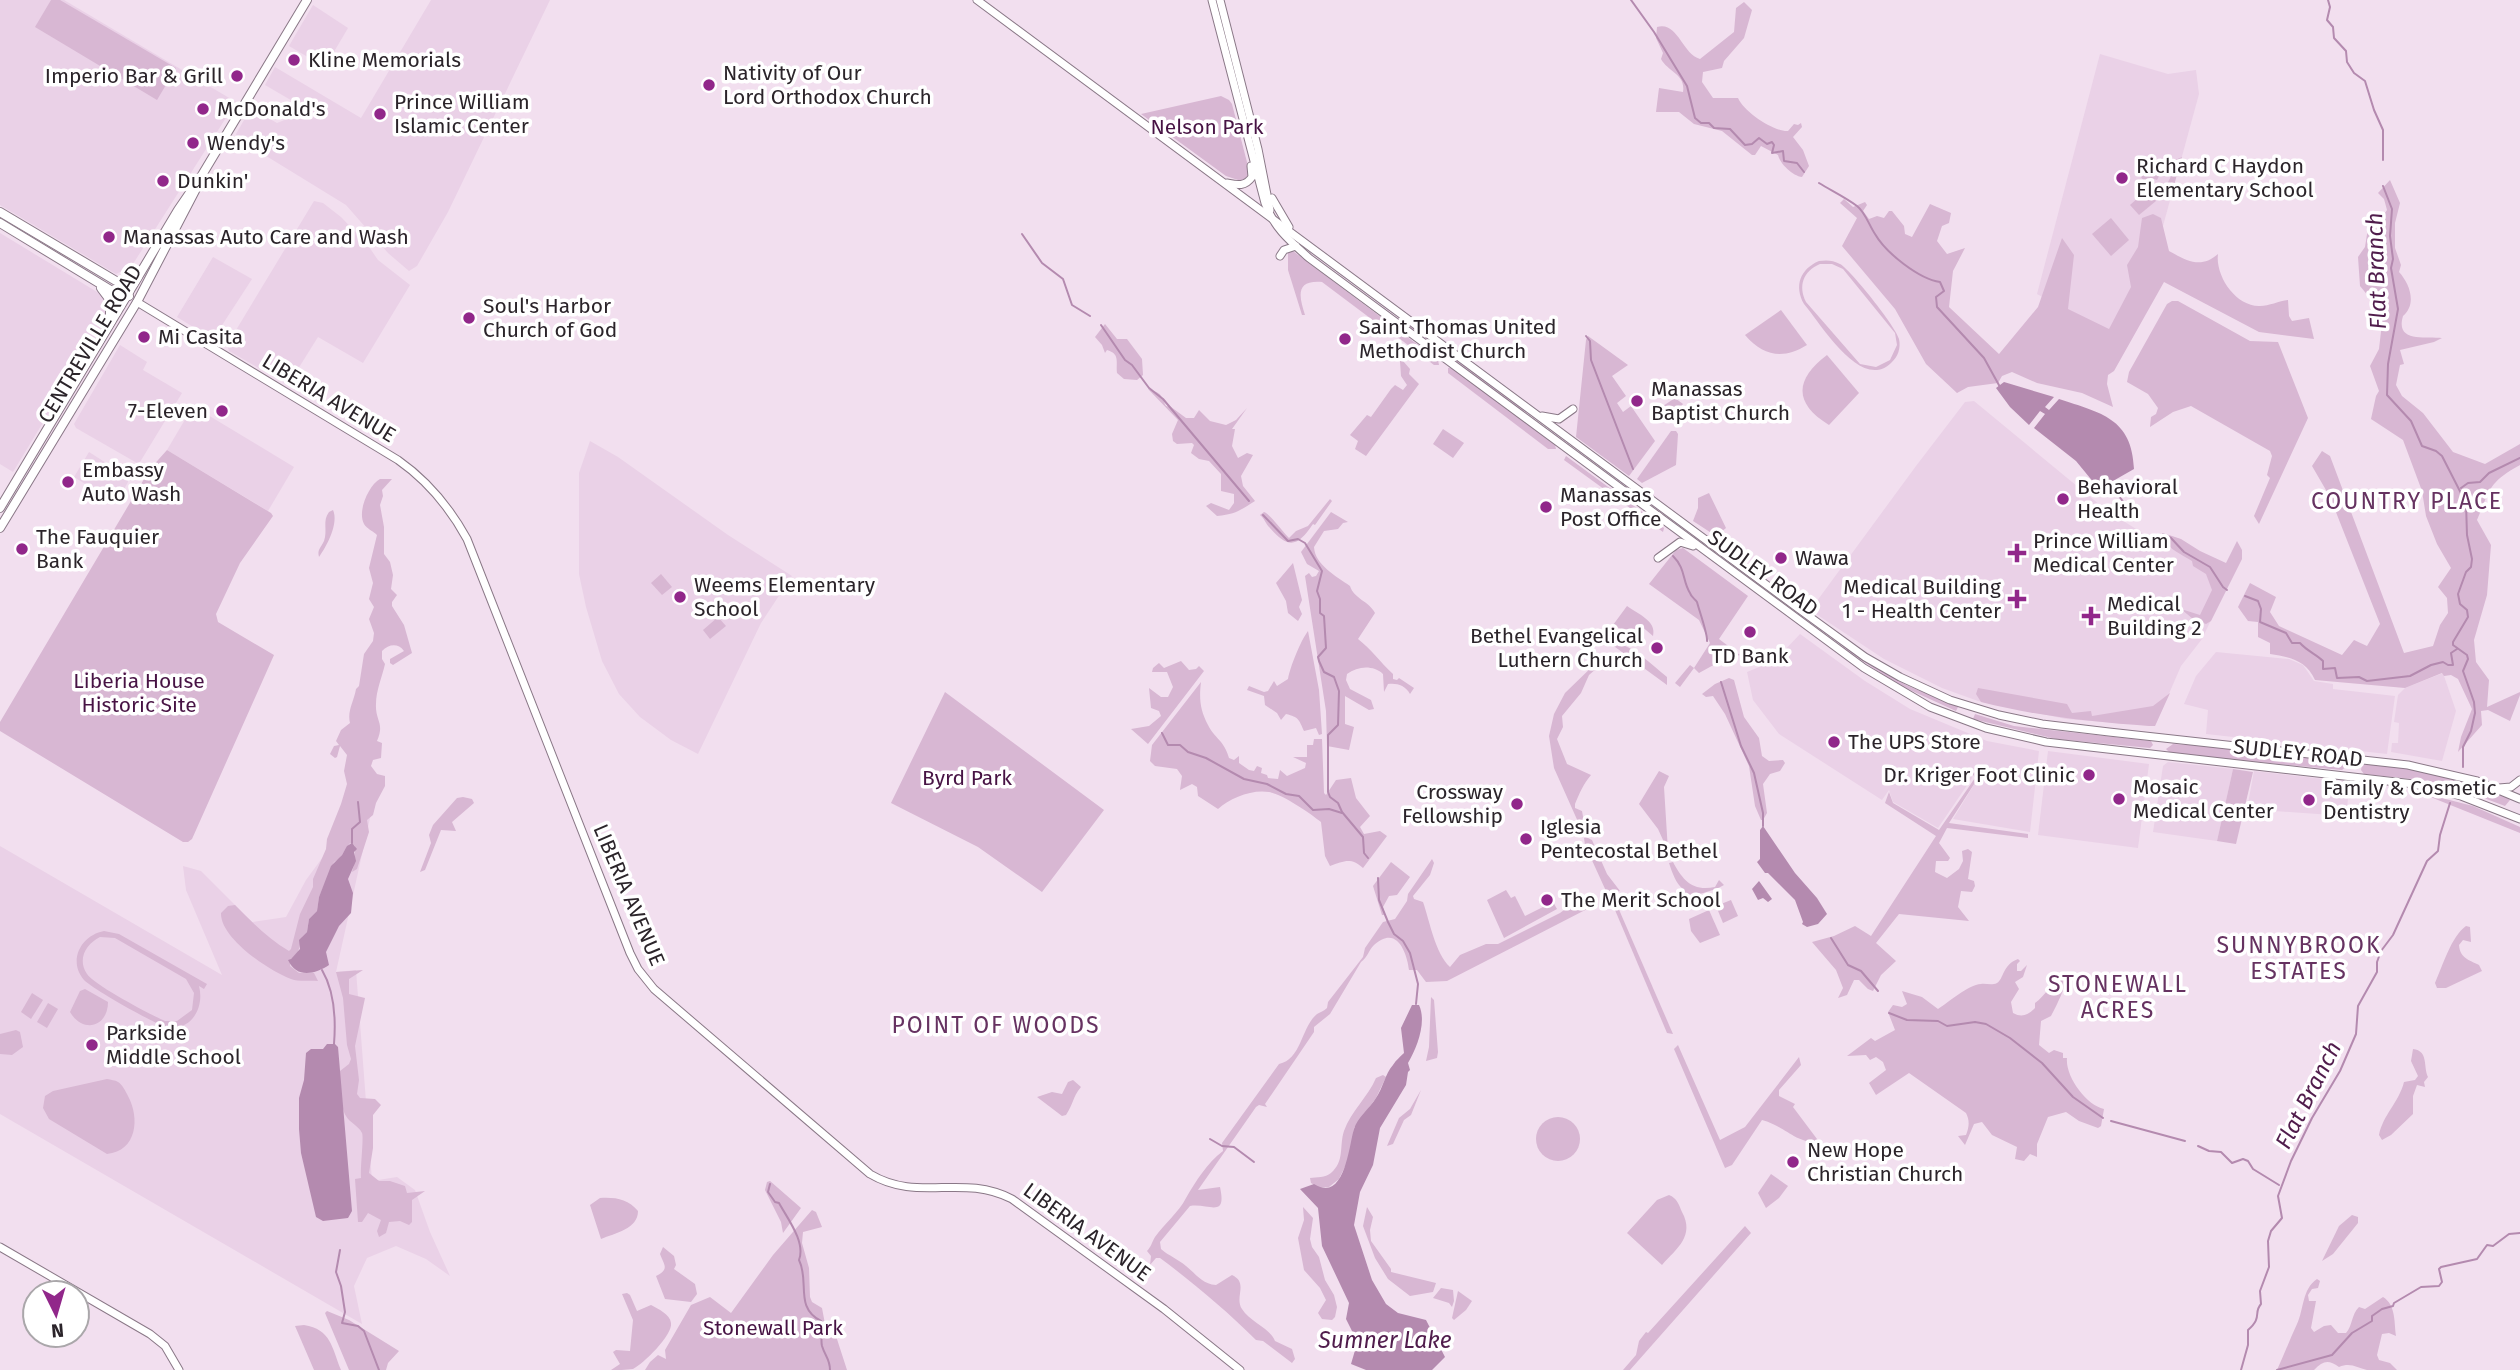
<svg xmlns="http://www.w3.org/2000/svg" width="2520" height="1370" font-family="'Fira Sans',sans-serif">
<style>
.built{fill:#ead1e7}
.green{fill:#d8b7d3;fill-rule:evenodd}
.water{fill:#b48aaf}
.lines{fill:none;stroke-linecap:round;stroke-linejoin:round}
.stream{stroke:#b48aaf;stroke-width:2}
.secondary-casing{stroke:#8a7887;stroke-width:9}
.primary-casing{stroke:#8a7887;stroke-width:9}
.trunk-casing{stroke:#8a7887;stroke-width:10}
.secondary{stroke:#fff;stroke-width:7}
.primary{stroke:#fff;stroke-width:7}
.trunk{stroke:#fff;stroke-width:8}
.poi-dot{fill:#91278a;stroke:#fff;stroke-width:2.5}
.labels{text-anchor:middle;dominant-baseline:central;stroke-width:7;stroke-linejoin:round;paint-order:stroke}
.poi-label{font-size:21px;fill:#2b242a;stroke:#fff;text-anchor:start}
.park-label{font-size:21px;fill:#471344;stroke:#fff}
.street-label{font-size:21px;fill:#2b242a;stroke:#fff}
.water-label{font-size:23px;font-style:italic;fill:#501c4c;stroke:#fff}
.neighbourhood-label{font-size:23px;letter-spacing:2px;fill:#663261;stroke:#fff}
</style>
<rect width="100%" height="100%" fill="#f2dfef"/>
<!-- built -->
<g class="built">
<path d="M0,0H64L236,102L131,267L116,274L0,205Z"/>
<path d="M431,0H550L448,212L417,266L409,271L388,253L346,205L237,138L236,134L251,108L277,123L297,115L301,106L265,85L275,67L361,118Z"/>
<path d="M313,5L348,28L325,67L289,46Z"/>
<path d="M2100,54L2168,74L2196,70L2199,94L2154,259L2111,334L2037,294Z"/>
<path d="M314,201L323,203L341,217L367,244L378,260L410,285L363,363L318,337L288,385L229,351L227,345Z"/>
<path d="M0,233L102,295L108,309L107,317L13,472L0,464Z"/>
<path d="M213,257L252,279L215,336L211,338L177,317Z"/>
<path d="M120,345L147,362L143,370L182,393L140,462L137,463L76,428L74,424Z"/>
<path d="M1974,401L2106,510L2144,534L2231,578L2202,639L2181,666L2155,726L2066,719L1978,701L1942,688L1884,659L1816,614L1814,605L1916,466L1965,402Z"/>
<path d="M193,406L294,467L268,511L167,450Z"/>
<path d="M590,441L618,457L728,535L792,576L761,623L698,754L671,740L640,717L619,694L602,661L586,607L579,574V473Z"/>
<path d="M89,452L128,477V482L116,503L74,477Z"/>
<path d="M1800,634L1865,681L1910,709L1987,741L2039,751L2030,832L1953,819L1978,778L1979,770L1970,772L1972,778L1938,828L1893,802L1889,790L1882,800L1779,734L1753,700L1747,672L1764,665L1782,653Z"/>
<path d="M2216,652L2289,659L2303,665L2314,681L2333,684V689L2395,696L2387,754L2206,734L2208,710L2184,704L2196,676Z"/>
<path d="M2443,673L2456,711L2442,761L2391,752L2392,743H2398L2399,723L2394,722L2398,695L2405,688Z"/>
<path d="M2048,751L2149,764L2138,848L2038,835Z"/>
<path d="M2168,762L2233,769L2217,841L2153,832L2163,766Z"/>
<path d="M2254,771L2350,782L2346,816L2247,809Z"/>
<path d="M378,782L336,972L356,970L372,1181L397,1177L415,1190L430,1232L450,1276L426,1259L396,1246L367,1258L354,1286L362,1324L0,1114V846L222,975L186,890L183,866L201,871L252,922L286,917L306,880Z"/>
</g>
<!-- green -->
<g class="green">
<path d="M51,0H60L176,68L157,100L35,27Z"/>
<path d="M1744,2L1752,10L1744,38L1724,61L1722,68L1703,72L1702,82L1713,98H1738C1744,112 1774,132 1788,131L1794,124L1798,125L1801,123L1802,127L1793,137L1803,150L1809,166L1802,177C1793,176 1780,164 1778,155L1761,146L1755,155H1752L1722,131L1694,124L1679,112H1656L1659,88L1683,92C1686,74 1668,72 1661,59L1663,53L1656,38L1657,27C1678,21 1682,54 1700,59L1734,32L1736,8Z"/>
<path d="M1221,96L1229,100L1232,104L1249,170L1247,177L1241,181L1226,176L1141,114Z"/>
<path d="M2182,157L2170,199C2163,189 2167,185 2171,176C2169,165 2172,161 2182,157Z"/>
<path d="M2162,158L2165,164L2157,180L2151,178L2150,183L2146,184L2141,177L2150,170L2152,171V166Z"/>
<path d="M2390,180L2400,203L2395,223V248L2401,265L2399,272C2410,284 2417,304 2403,316C2395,343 2425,336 2442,338L2434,342L2400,350L2404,364L2400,365L2396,385L2402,396L2423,413L2453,452L2485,464L2520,444V465C2489,482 2490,489 2477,520L2491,545L2487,595L2474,640L2476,662L2489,680L2487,707L2520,692V695L2510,721L2488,710L2481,711L2482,725L2458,752L2461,737L2472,709L2458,679L2451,675L2444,676L2442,673L2405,688L2315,680C2306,660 2290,657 2270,654V643L2258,637V622L2248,621L2238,607L2250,583L2276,597L2270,612L2279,626L2342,655L2354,640L2367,646L2380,624L2330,497L2312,466L2322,451L2330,456L2404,653L2433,646L2440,625L2448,613L2447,598L2438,587L2451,568L2437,544L2426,516L2422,491L2403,440L2371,419L2376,396L2379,391L2370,366L2379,349L2383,314L2360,286L2358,257L2365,247L2368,228L2377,225L2387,210L2384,199L2378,193Z"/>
<path d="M2147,190L2156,201L2139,215L2130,205Z"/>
<path d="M1844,199L1853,207L1865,202L1867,205L1863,211L1869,219L1877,216L1884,218L1889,211H1892L1904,226L1905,234L1912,237L1930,204L1951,213L1949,223L1942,226L1937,241L1947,254L1965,248L1953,271L1949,307L1999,354L2038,307L2062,238L2074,255L2068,309L2109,329L2131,287L2127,265L2138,247L2142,218L2153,214L2161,218L2169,251C2187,261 2201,269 2218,254C2215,276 2236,307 2260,306C2269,306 2279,301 2288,300L2289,316L2292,321L2309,318L2314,339L2259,332L2164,282L2114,371L2108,375L2107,384L2113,407L2082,393L2037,383L2012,372L2002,376L1998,383L1968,387L1957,393L1926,364L1895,309L1842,246L1857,218L1840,203Z"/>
<path d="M2111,218L2129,240L2111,256L2092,234Z"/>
<path d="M1293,251L1438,360L1439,365H1434L1391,332L1379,331L1377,328L1378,324L1322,282C1295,280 1299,296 1305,315H1302L1288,270V252Z"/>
<path d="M1819,261C1826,260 1833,260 1840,264C1850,269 1897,328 1899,339C1901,348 1898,357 1891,363C1861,392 1821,324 1804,304C1794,286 1800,269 1819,261ZM1820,264H1832L1843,269L1895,333L1897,345L1890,360L1876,367L1860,364L1806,302C1798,286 1803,271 1820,264Z"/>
<path d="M2172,301H2178L2250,341L2278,342L2308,418L2259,524L2254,516L2270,478L2267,475L2272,456L2270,451L2191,406L2173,412L2150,427L2151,417L2156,414L2158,408L2148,394L2127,382L2129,372L2167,304Z"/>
<path d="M1781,310L1807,345C1783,360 1763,356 1745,335Z"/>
<path d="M1408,323L1530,413L1518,409L1408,326Z"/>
<path d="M1105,324L1117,339H1127L1142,359L1143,375L1137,380L1124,379L1117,373C1116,361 1120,354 1107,350L1105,353L1102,345L1095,337Z"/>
<path d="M1588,336L1628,365L1612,376L1626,396L1617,403L1623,412L1631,406L1655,441L1629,476L1576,437L1586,340Z"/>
<path d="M1399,347L1407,354L1403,361L1410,369L1409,374L1419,384L1366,456L1355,449L1358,441L1350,435L1367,415L1371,417L1391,389L1395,385L1403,390L1407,385L1401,376Z"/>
<path d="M1827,355L1859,393L1829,425C1793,403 1795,379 1827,355Z"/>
<path d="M1452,367L1555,445L1556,449H1548L1448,373V368Z"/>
<path d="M1148,389C1163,394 1160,394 1166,406L1171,407L1186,418H1194L1199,410L1210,421L1226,425L1236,420L1247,408L1232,429H1235L1232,446L1238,458L1247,453L1253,455L1241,476L1243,486L1255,501C1239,511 1236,514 1217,516L1206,506L1211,503L1229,510L1234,503V494L1221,491V474L1209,461L1199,459L1191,453L1194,445L1192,443L1177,444L1173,441L1172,434L1178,420Z"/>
<path d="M1675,398L1683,404L1672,418L1663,406Z"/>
<path d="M1443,429L1464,443L1453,458L1433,444Z"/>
<path d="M1671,431H1676L1678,434L1676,465L1642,483L1637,479Z"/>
<path d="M167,450L271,513L273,516L240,563L216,614L218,622L274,655L192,839L188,842H183L0,731V722L150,469Z"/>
<path d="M1566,456L1664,528L1663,532L1564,460Z"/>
<path d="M380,479H392L382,490L383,496L380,505L384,527V554L390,562L393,575L391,589L397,595L392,602V606L404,625L412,653L393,665L390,663V659L404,651C398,643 389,644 382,651V659L385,664C382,677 376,691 376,704C375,721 385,723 377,741L382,743L381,758L373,760L371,766L377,774L385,776V786L376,803L373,815L367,820L369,832L357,869L352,872L355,861V846L350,843L339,859L334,862L319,897L317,911L309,919L307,932L302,937L298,952L291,959L290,966L299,973H314L318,981C309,980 299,982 291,979C269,971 220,938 221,913L228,906L235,905C252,922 268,939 289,951L291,949L300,914L313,887V879L326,849L327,839L341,804L347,784L344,771L347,755L340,746L337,757L335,758L330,754L334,746L339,745L336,741L341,730L350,723C347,711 354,701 356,689L359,686L364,654L373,641L374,633L369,619L374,607L369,599L373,583L369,568L377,535C373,531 367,529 364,524C357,511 369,485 380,479Z"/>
<path d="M1709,493L1726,528L1716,536L1693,521L1698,508V498Z"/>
<path d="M1330,499L1332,501L1315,525L1313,524C1298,546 1289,550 1270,528C1265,523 1265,519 1260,515L1264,512C1270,514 1283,532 1289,538L1296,531L1308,526Z"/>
<path d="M333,510C339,523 327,546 319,557C317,549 321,548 324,541C328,530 322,521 329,512Z"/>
<path d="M1331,512L1348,522L1343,523L1338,529L1324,531L1314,547C1315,565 1336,576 1350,586C1354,599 1369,601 1375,613L1358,639C1371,649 1380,662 1393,674V679L1397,680L1399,678L1414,688L1410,694C1405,685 1397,683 1388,684L1384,692L1383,674C1373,665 1358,666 1347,674L1346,680L1350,689L1371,700L1374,709L1369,710L1345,696V724L1354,727L1349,750L1327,746L1326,711L1305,576L1309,573L1312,577L1316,576L1319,571L1307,564L1301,552Z"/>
<path d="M2166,534L2181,539L2200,551L2226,563L2237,541L2242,550V559L2211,621L2206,624L2193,619L2181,609L2200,615L2212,590L2206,574L2193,566L2192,561C2181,554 2170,550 2163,539Z"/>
<path d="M1683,548L1748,596L1719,639L1740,655L1719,662L1699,673L1694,668L1680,687L1675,683L1690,665L1694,668L1710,643L1699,620L1649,584L1676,550Z"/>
<path d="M1293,563L1302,600L1299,607L1302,614L1298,621L1288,613L1286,601L1276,583Z"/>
<path d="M661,574L672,587L662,595L651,583Z"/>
<path d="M1627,606C1638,614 1657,621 1653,636L1640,625L1632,635L1613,625Z"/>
<path d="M718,617L726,626L710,639L703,630Z"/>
<path d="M1308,631L1319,690L1322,734L1319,735L1316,728L1304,731C1299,720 1299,717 1286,714L1281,720L1277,713L1265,705L1264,696L1247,690L1249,686L1264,692L1268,691L1274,681L1277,686L1288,679C1290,667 1301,640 1308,631Z"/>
<path d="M1823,635L1906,685L1958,707L1956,711L1899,685Z"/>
<path d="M1615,642C1634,647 1651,664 1667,677V685L1611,644Z"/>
<path d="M1181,661L1189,670L1196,669L1199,666L1204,671L1148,744L1131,729L1149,726L1161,716L1159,711L1151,708L1149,688L1161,697H1168L1173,687L1167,672H1152L1153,668L1159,663L1164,668Z"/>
<path d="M1598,661H1605L1589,675L1581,693L1562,716L1563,727L1557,739L1567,764L1591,775C1584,783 1579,794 1575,804V808L1582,811L1584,822L1579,824L1554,768L1549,736L1554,714L1565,693Z"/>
<path d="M1729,678L1734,680L1744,717L1759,738L1762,756L1769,761L1783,760L1785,763L1780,771L1770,774L1763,784L1767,813L1763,820H1761L1755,806L1749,766L1725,714L1713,696L1706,697L1702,694L1715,684Z"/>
<path d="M1201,682C1199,699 1200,710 1208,725C1215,739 1224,740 1229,758L1234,760L1239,756V763L1249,770L1254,771L1257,766L1262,768L1261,773L1267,775L1268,778L1278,779L1280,770L1287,776L1305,768L1306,763L1293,757H1307V745H1313L1314,739H1322L1324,793L1326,795L1336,780L1351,778L1356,798L1370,816L1360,827L1364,834L1380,831L1387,836L1363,868C1351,857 1344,861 1330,866L1325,856L1321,822C1310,813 1282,794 1269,792C1252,789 1230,798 1218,809L1198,796L1197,787L1192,784L1180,790L1182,776L1177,769L1155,766L1150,761L1152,745Z"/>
<path d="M1978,688L2067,704L2072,713L2091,711L2092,716L2153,706L2170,693L2155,726H2149C2092,722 2036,716 1981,702L1976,694Z"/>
<path d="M945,692L1104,810L1042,892L978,847L891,803Z"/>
<path d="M1975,714L2014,726L2151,741L2153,745L2150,748L2056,739L1973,719Z"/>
<path d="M2173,744L2224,747L2345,760L2348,765L2342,770L2171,754L2166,749Z"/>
<path d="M2362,765C2394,762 2487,780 2510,800L2505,806L2473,794L2422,780L2364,774L2361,770Z"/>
<path d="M2233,769L2253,772L2236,844L2217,841Z"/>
<path d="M1659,771L1669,776L1664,787L1668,851L1658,829L1639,804Z"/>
<path d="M1977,772L1978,778L1949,823L2028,834V838L1947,828L1939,843L1950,858L1948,861H1936L1935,872L1947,878L1959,869L1963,861L1962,851L1968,849L1972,852L1968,879L1974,881L1975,886L1972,892L1961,891L1958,907L1969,921L1899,914L1876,943L1896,961L1881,975L1873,991L1868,989L1859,980H1854L1847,995L1838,998L1843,988L1836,970L1812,942L1834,936L1855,926L1871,936L1936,836L1885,803L1889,792L1893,803L1939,830L1975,778L1972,773Z"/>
<path d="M2418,792L2473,806L2520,827V833Z"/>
<path d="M463,797L472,799L474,803L452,822L456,831L441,830L425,870L420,872L431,843L429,835L433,825L457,798Z"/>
<path d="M1586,837L1592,840L1607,874L1620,891L1611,894L1606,891L1585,845L1584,838Z"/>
<path d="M1432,859L1434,863L1430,875L1413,896L1414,899L1423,902C1430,922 1435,953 1450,967L1460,955L1486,944H1498L1560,913L1568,907V904L1587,898L1591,907L1447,981L1426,982L1417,970H1409C1407,953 1397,924 1374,945C1368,951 1368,957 1361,962L1330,1014L1314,1027V1032L1265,1104L1267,1107L1259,1105L1256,1107L1198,1190L1220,1187C1227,1219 1209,1203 1190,1206L1160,1242L1161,1249C1169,1256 1178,1259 1186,1266C1196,1274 1202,1284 1216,1285L1232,1275C1249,1283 1234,1297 1242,1309C1250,1322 1270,1328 1275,1341L1292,1349L1295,1359L1292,1363L1263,1341L1256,1340C1226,1310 1191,1281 1160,1258H1156L1150,1265L1151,1256L1147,1251C1151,1247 1152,1242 1155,1237C1164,1224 1179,1212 1186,1198C1196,1181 1207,1163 1223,1151L1222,1143L1279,1064C1302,1059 1301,1027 1317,1014C1320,1012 1324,1011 1327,1008L1328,1002L1363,957L1365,948L1383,922L1395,919L1407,901L1408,894Z"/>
<path d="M1391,862L1410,877L1397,895L1389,896L1383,907L1385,915H1382L1373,886Z"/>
<path d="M1673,862C1682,879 1692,892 1715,887L1719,880L1724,885C1712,892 1695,895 1682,897L1683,889C1676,884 1672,872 1669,863Z"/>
<path d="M1506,890L1511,898L1515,896L1525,916L1553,902L1557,909L1504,938L1487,900Z"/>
<path d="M1731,900L1738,916L1723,923L1716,906Z"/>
<path d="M1617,905L1673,1034L1667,1033L1615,910L1614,907Z"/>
<path d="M1709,910L1720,935L1700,943L1691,931L1689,919Z"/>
<path d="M2466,926L2470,927L2471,942L2463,940L2459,945C2460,958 2469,960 2479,965L2482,971L2446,988H2437L2435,983C2443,965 2451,937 2466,926Z"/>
<path d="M104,931L119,934L207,984L204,989L199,986C205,1008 190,1034 164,1026C151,1022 93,989 84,980C67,960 82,935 104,931ZM100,937L115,938L186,979L194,993L192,1010L177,1021H165C151,1015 94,985 87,974C77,959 86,944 100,937Z"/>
<path d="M2018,959L2020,961L2017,964V971H2021L2027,965L2023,977L2015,982L2019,989L2011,1002L2013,1013C2022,1018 2028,1015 2035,1008V1003C2045,996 2050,985 2060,977L2066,981C2065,988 2055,1009 2051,1016L2041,1021L2039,1045L2049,1053L2054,1050L2063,1053V1058H2067C2065,1076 2086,1105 2104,1109L2101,1126L2098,1128L2079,1121L2066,1112L2048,1117L2037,1144V1157L2030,1154L2024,1161L2015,1159L2017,1147L1992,1135L1982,1122L1974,1124L1965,1145L1958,1136L1966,1135C1969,1127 1970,1121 1966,1113L1909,1073L1876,1095L1869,1083L1886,1070L1883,1062L1876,1057L1870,1060L1866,1055L1847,1056L1871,1038L1875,1041L1895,1030L1888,1012L1893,1005L1902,1007L1907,1004L1902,991L1922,997L1938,1009C1949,1002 1968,985 1981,984C1986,983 1991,986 1997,983C2004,979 2002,965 2018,959Z"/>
<path d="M363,970L349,979V994L365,998L355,1046L359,1080L357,1094L360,1098L375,1099L381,1105L373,1115V1148L369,1173L379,1181H390L405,1186L407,1193L425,1191L412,1200V1222L409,1225L400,1221L389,1222L386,1233L379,1237L377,1231L381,1220L368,1213L362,1222H358L355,1179L361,1178C360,1169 364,1137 362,1133C359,1126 350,1123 346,1116C340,1106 340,1083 340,1071L349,1064L351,1059L347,1045L343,998L336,972Z"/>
<path d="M85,989L108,1002C108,1027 83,1034 70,1012L80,991Z"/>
<path d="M32,993L43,1000L31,1019L21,1012Z"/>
<path d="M1431,997L1434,1000L1438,1052L1437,1058L1426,1061L1429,1047Z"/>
<path d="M48,1003L58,1009L47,1028L37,1022Z"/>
<path d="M16,1030L20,1032L23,1047L12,1055L0,1054V1034Z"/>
<path d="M1678,1045L1720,1140L1745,1127L1799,1057L1801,1065L1779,1090V1096L1795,1104L1793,1107L1820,1143C1794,1143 1785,1126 1762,1120L1732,1165L1725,1168L1674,1049Z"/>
<path d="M2413,1049C2429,1051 2423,1067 2428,1077L2424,1082L2425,1087L2417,1085L2413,1096V1114L2391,1135L2382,1140L2379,1135C2383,1115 2399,1102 2404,1082L2415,1080L2418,1076L2411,1061Z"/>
<path d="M1383,1075L1386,1077L1376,1098L1354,1128L1351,1154L1339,1179L1329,1187L1320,1188L1311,1183L1310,1178C1317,1177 1325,1178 1331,1173C1345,1161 1339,1146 1344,1131C1351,1111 1368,1097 1376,1078Z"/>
<path d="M107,1079C111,1080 115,1080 118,1082C122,1084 126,1092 128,1096C140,1118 137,1151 107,1154L49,1119L43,1108L45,1096L53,1091Z"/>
<path d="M1073,1080L1081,1087C1072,1098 1074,1103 1066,1115L1062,1116L1037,1097L1052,1092L1062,1094L1068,1082Z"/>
<path d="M1421,1090L1411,1115L1404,1120L1393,1144L1387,1146L1399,1118L1410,1109Z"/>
<circle cx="1558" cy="1139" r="22"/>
<path d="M1771,1174L1788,1186L1779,1198L1766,1208L1758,1193Z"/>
<path d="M770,1181L801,1208L783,1233L781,1222L765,1190L767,1182Z"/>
<path d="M1669,1195C1677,1198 1679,1205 1682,1212C1695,1236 1677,1248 1662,1265L1627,1233L1657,1200Z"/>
<path d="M600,1198C615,1197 628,1199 638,1211C638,1229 615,1233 601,1239L590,1205Z"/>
<path d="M1303,1207L1313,1218L1310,1239L1312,1247L1319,1257L1325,1280L1334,1295L1337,1307L1335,1317L1332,1320L1322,1319L1318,1313L1326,1300L1320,1288L1304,1270L1298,1238L1304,1220Z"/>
<path d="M1367,1207L1373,1217L1370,1230L1371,1241L1391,1269V1272L1436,1283L1433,1292L1410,1296L1388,1279L1375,1258L1363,1226Z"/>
<path d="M812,1210L816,1212L822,1227L803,1232L802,1243L809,1268L810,1297L812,1302L822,1308L825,1324L832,1336H836L847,1370H645L650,1362L658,1355L666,1359L665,1350L691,1305L710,1297L731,1313L773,1255Z"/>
<path d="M2352,1215L2358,1217V1223L2333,1254L2322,1261L2339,1226Z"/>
<path d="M1745,1226L1751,1233L1630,1370H1623L1636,1355L1639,1341L1646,1332L1648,1333Z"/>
<path d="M663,1247L674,1256L676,1265L674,1269L695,1284L697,1294L691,1302L665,1299L656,1276C670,1269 664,1265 660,1254Z"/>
<path d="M2317,1279L2320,1281L2318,1288L2312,1289L2308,1295L2309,1301H2316L2311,1328L2314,1332L2324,1326L2331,1325L2338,1333H2346C2353,1325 2351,1315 2359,1307L2365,1309L2383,1297C2396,1305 2394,1322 2396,1336L2389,1333L2382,1334L2377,1355L2379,1360L2390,1363L2397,1370C2388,1370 2376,1370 2367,1370C2357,1368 2351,1362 2339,1367C2328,1359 2323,1361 2314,1370H2277C2284,1355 2290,1339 2297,1324C2304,1309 2302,1289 2317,1279Z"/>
<path d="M1441,1288L1453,1290L1454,1301L1452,1307L1449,1303L1433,1298Z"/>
<path d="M1458,1291L1472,1301L1466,1310L1454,1320L1452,1318Z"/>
<path d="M627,1293L630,1295L637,1311L651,1305C658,1309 670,1314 671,1323C673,1335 643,1364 633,1369C626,1370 617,1370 611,1370L620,1364L613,1352L616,1350L630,1351L633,1320L622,1294Z"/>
<path d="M327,1311L349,1320L399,1351L388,1363L386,1370H349L325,1313Z"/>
<path d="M304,1325C331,1329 332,1348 341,1370H314L295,1326Z"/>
</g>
<!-- water -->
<g class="water">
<path d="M2004,382L2054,397L2045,407L2049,410L2059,399C2101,413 2132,418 2134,469L2099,489L2076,461L2034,428L2045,414L2040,411L2029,425L2010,407L1996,388Z"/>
<path d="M1763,826L1795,873L1817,898L1827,914L1818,924L1807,927L1802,924L1803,922L1795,900L1768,873H1765L1757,862L1760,859V830Z"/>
<path d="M352,843L357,849L354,852L356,861L348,879L353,893L351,913L339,926L326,952L329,965C315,974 297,979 288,960L291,959L300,949L299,940L307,932L309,919L317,911L319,897L331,866L342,855L347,846Z"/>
<path d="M1759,881L1772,899L1768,902L1763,898L1758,900L1752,889Z"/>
<path d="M1412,1005H1419C1427,1022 1417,1048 1408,1063L1410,1070L1408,1072L1406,1085L1380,1128L1373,1165L1360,1192L1354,1225L1372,1280L1386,1304L1398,1313L1426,1320L1445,1357L1432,1370H1366L1351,1364L1356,1347L1355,1337L1346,1319L1349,1303L1322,1246L1318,1208L1300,1189L1314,1184C1345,1204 1349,1144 1354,1129C1357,1118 1370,1108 1376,1098C1383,1088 1385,1074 1393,1065C1396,1060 1400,1057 1404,1053L1401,1028Z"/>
<path d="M327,1044H335L338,1047L352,1211L348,1218L323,1221L316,1217L301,1153L299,1129V1098L304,1080L306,1053L311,1049H323Z"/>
</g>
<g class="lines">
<!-- stream -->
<g class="stream">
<path d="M1631,0L1654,32L1687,86L1695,118L1701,123H1709L1714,128L1730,129L1745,145L1752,144L1759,138L1767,144L1772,142L1774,145L1772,153L1783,151L1784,161L1797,163L1804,172"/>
<path d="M2328,0L2330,7L2327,20L2333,27L2334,38L2346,51L2347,62L2354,73L2365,81L2374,110L2383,130V160"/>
<path d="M1819,183C1832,191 1845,197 1857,206C1865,212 1869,225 1875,234C1886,253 1919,279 1940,282L1944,291L1936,297L1937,307L1984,358L2000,387"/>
<path d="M2383,186L2392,209L2390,236L2393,259L2391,268L2398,309L2388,364L2387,395L2411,421L2422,446L2436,451L2442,456L2466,503L2467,535L2472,559L2471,567L2466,572L2458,594L2460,604L2467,610L2468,617L2453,642V645L2467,655L2468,659L2463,671L2474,702L2475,713L2471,731L2463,747V767"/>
<path d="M1022,234L1042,263L1063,279L1072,305L1090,316"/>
<path d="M1101,325L1125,360L1132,365L1149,388L1163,399L1249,501"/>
<path d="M1586,336L1590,341L1591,360L1633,469"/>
<path d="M2461,488L2468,483L2480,482L2489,473L2520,458"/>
<path d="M2116,492L2130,511L2139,517"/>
<path d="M1263,515L1288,541L1298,539L1305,543L1322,571L1317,591L1320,599V613L1324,616L1326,648L1318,657L1319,661L1324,672L1334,677L1339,691L1338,725L1328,735V792L1330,797L1338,803L1342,812L1363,837L1364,853L1368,858"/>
<path d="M2163,534L2171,538L2184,552L2210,567L2223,587L2227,590"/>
<path d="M1673,556C1686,569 1682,580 1690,593C1691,597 1695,599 1697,602C1699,610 1708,635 1707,641"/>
<path d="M2245,596L2258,601L2261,609L2260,622L2286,633L2292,643H2300C2307,651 2316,654 2323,661V669L2335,668L2337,678L2359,677L2367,681L2410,676L2431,665L2443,662L2448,665H2453L2451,653L2457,649"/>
<path d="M1721,682L1741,746L1754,773L1763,813V826"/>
<path d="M1162,733L1168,745H1180L1188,752L1206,758L1244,779L1267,784L1286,794L1299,796L1313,810L1329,809L1342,813"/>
<path d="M352,843V829L360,822L358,802"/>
<path d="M1378,878L1379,900L1388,922L1394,934L1403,941L1410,953L1418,984L1416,1004"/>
<path d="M1831,938L1848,965L1861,971L1878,991"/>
<path d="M322,970C335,992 336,1019 334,1044"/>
<path d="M1889,1013L1907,1020L1938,1021L1947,1026L1975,1022L1986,1024L2010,1038L2042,1063L2073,1097L2103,1118"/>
<path d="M2111,1121L2185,1141"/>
<path d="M1210,1139L1222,1146L1234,1147L1254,1162"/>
<path d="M2198,1146L2209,1151L2221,1152L2232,1163L2243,1159L2248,1161L2253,1169L2279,1185"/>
<path d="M770,1184L768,1192L775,1202L779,1203C787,1218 806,1242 799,1260C810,1282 794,1307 821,1321C824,1329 820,1337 822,1346C825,1356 830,1359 830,1370"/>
<path d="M340,1250L336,1272L341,1286L345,1312L342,1323L358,1326L364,1331L379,1370"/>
<path d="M2241,1370L2248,1345V1330C2263,1317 2253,1313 2261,1304L2260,1291L2269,1267L2268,1241L2271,1231L2282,1218L2278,1196L2291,1161L2312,1118L2340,1071L2356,1034L2358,1006L2377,972V962L2381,951L2393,935L2427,861L2438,851L2440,835L2450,803"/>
<path d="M2277,1370L2332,1355L2352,1333L2372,1321V1316L2382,1309L2393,1306L2394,1303L2421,1287L2439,1286L2442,1282L2439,1269L2441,1267L2477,1259L2487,1245L2493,1246L2509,1234L2520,1233"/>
</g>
<!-- secondary casing -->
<g class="secondary-casing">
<g id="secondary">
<path d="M137,302L398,460C428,481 450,508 467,539L630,953L638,969L654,989L870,1174C919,1203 961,1173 1012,1199L1164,1309L1240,1370"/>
<path d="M0,1247L150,1334L165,1346L179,1370"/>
</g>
</g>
<!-- primary casing -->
<g class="primary-casing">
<g id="primary">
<path d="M977,0L1799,609L1865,657L1900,677L1950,700L1999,715L2042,724L2109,732L2408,765L2477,781L2520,799"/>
<path d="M1212,0L1265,203C1274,228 1290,241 1309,258L1864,668L1930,707L1986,728L2046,742L2414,784L2461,796L2520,819"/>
<path d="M1220,0L1258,149L1270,210"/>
<path d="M1227,183C1237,185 1245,187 1252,177L1251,166"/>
<path d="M1272,198L1289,227"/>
<path d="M1280,256L1284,250L1296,246"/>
<path d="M1542,416L1559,419L1573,409"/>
<path d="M1658,558L1680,542L1693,546"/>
<path d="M2499,788L2511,787L2520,780"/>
</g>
</g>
<!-- trunk casing -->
<g class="trunk-casing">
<g id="trunk">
<path d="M0,212L116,281L127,288L128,296"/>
<path d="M0,223L117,294L121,297L129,296"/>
<path d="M101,288L110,300V321"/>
<path d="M0,508L178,210L202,175L307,0"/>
<path d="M0,528L137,302L197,187"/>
</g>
</g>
<!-- secondary -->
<use href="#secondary" class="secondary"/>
<!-- primary -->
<use href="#primary" class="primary"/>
<!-- trunk -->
<use href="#trunk" class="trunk"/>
</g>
<!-- markers -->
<g class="poi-dot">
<circle cx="294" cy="60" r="7"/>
<circle cx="237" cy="76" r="7"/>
<circle cx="709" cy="85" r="7"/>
<circle cx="203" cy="109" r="7"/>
<circle cx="380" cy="114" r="7"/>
<circle cx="193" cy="143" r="7"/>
<circle cx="2122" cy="178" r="7"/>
<circle cx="163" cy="181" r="7"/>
<circle cx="109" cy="237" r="7"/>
<circle cx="469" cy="318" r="7"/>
<circle cx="144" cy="337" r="7"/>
<circle cx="1345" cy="339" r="7"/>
<circle cx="1637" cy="401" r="7"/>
<circle cx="222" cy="411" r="7"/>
<circle cx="68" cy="482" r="7"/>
<circle cx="2063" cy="499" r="7"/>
<circle cx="1546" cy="507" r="7"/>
<circle cx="22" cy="549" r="7"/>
<path d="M2013.5 542.5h7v7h7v7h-7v7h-7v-7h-7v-7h7z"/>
<circle cx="1781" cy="558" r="7"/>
<circle cx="680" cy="597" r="7"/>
<path d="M2013.5 588.5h7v7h7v7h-7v7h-7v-7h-7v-7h7z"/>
<path d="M2087.5 605.5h7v7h7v7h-7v7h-7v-7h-7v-7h7z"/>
<circle cx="1750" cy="632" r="7"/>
<circle cx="1657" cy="648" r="7"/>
<circle cx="1834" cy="742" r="7"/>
<circle cx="2089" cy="775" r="7"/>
<circle cx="2119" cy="799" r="7"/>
<circle cx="2309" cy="800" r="7"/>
<circle cx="1517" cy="804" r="7"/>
<circle cx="1526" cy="839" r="7"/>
<circle cx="1547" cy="900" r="7"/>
<circle cx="92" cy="1045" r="7"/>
<circle cx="1793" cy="1162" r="7"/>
</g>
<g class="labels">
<!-- poi labels -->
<g class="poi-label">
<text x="308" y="60">Kline Memorials</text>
<text x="723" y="73">Nativity of Our<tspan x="723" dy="24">Lord Orthodox Church</tspan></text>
<text x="223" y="76" text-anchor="end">Imperio Bar &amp; Grill</text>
<text x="394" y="102">Prince William<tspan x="394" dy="24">Islamic Center</tspan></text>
<text x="217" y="109">McDonald's</text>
<text x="207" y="143">Wendy's</text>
<text x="2136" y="166">Richard C Haydon<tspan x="2136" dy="24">Elementary School</tspan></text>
<text x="177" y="181">Dunkin'</text>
<text x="123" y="237">Manassas Auto Care and Wash</text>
<text x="483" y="306">Soul's Harbor<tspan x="483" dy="24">Church of God</tspan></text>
<text x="1359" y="327">Saint Thomas United<tspan x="1359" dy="24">Methodist Church</tspan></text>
<text x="158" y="337">Mi Casita</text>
<text x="1651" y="389">Manassas<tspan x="1651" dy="24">Baptist Church</tspan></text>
<text x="208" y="411" text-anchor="end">7-Eleven</text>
<text x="82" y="470">Embassy<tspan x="82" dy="24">Auto Wash</tspan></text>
<text x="2077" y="487">Behavioral<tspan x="2077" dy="24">Health</tspan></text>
<text x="1560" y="495">Manassas<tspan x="1560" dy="24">Post Office</tspan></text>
<text x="36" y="537">The Fauquier<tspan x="36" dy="24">Bank</tspan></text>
<text x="2033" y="541">Prince William<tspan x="2033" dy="24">Medical Center</tspan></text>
<text x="1795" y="558">Wawa</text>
<text x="694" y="585">Weems Elementary<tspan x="694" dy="24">School</tspan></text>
<text x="2001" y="587" text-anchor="end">Medical Building<tspan x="2001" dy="24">1 - Health Center</tspan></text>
<text x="2107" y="604">Medical<tspan x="2107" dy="24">Building 2</tspan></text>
<text x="1643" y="636" text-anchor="end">Bethel Evangelical<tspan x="1643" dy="24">Luthern Church</tspan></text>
<text x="1750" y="656" text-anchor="middle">TD Bank</text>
<text x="1848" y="742">The UPS Store</text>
<text x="2075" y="775" text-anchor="end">Dr. Kriger Foot Clinic</text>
<text x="2133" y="787">Mosaic<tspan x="2133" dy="24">Medical Center</tspan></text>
<text x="2323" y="788">Family &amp; Cosmetic<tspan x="2323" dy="24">Dentistry</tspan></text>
<text x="1503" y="792" text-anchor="end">Crossway<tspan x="1503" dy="24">Fellowship</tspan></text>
<text x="1540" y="827">Iglesia<tspan x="1540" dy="24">Pentecostal Bethel</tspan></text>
<text x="1561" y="900">The Merit School</text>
<text x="106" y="1033">Parkside<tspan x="106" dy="24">Middle School</tspan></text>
<text x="1807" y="1150">New Hope<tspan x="1807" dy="24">Christian Church</tspan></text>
</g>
<!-- park labels -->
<g class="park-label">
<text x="1207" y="127">Nelson Park</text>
<text x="139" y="681">Liberia House<tspan x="139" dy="24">Historic Site</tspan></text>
<text x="967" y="778">Byrd Park</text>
<text x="773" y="1328">Stonewall Park</text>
</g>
<!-- street labels -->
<g class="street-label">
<text transform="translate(90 344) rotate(-59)">CENTREVILLE ROAD</text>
<text transform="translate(329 398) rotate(31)">LIBERIA AVENUE</text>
<text transform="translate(1763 573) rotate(36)">SUDLEY ROAD</text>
<text transform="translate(2298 753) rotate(6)">SUDLEY ROAD</text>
<text transform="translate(629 895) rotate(67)">LIBERIA AVENUE</text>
<text transform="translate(1087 1232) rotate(36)">LIBERIA AVENUE</text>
</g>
<!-- water labels -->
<g class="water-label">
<text transform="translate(2376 271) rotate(-92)">Flat Branch</text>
<text transform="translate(2308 1095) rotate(-63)">Flat Branch</text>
<text x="1385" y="1340">Sumner Lake</text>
</g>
<!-- neighbourhood labels -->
<g class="neighbourhood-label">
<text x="2407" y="501">COUNTRY PLACE</text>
<text x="2299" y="945">SUNNYBROOK<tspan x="2299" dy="26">ESTATES</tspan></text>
<text x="2118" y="984">STONEWALL<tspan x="2118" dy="26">ACRES</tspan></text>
<text x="996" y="1025">POINT OF WOODS</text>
</g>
</g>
<!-- north arrow -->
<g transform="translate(56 1314) rotate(175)"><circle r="33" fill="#ffffff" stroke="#aaa7aa" stroke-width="2"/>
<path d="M0-5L12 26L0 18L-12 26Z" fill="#91278a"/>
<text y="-10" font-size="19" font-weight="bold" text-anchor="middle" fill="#2b242a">N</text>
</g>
</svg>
